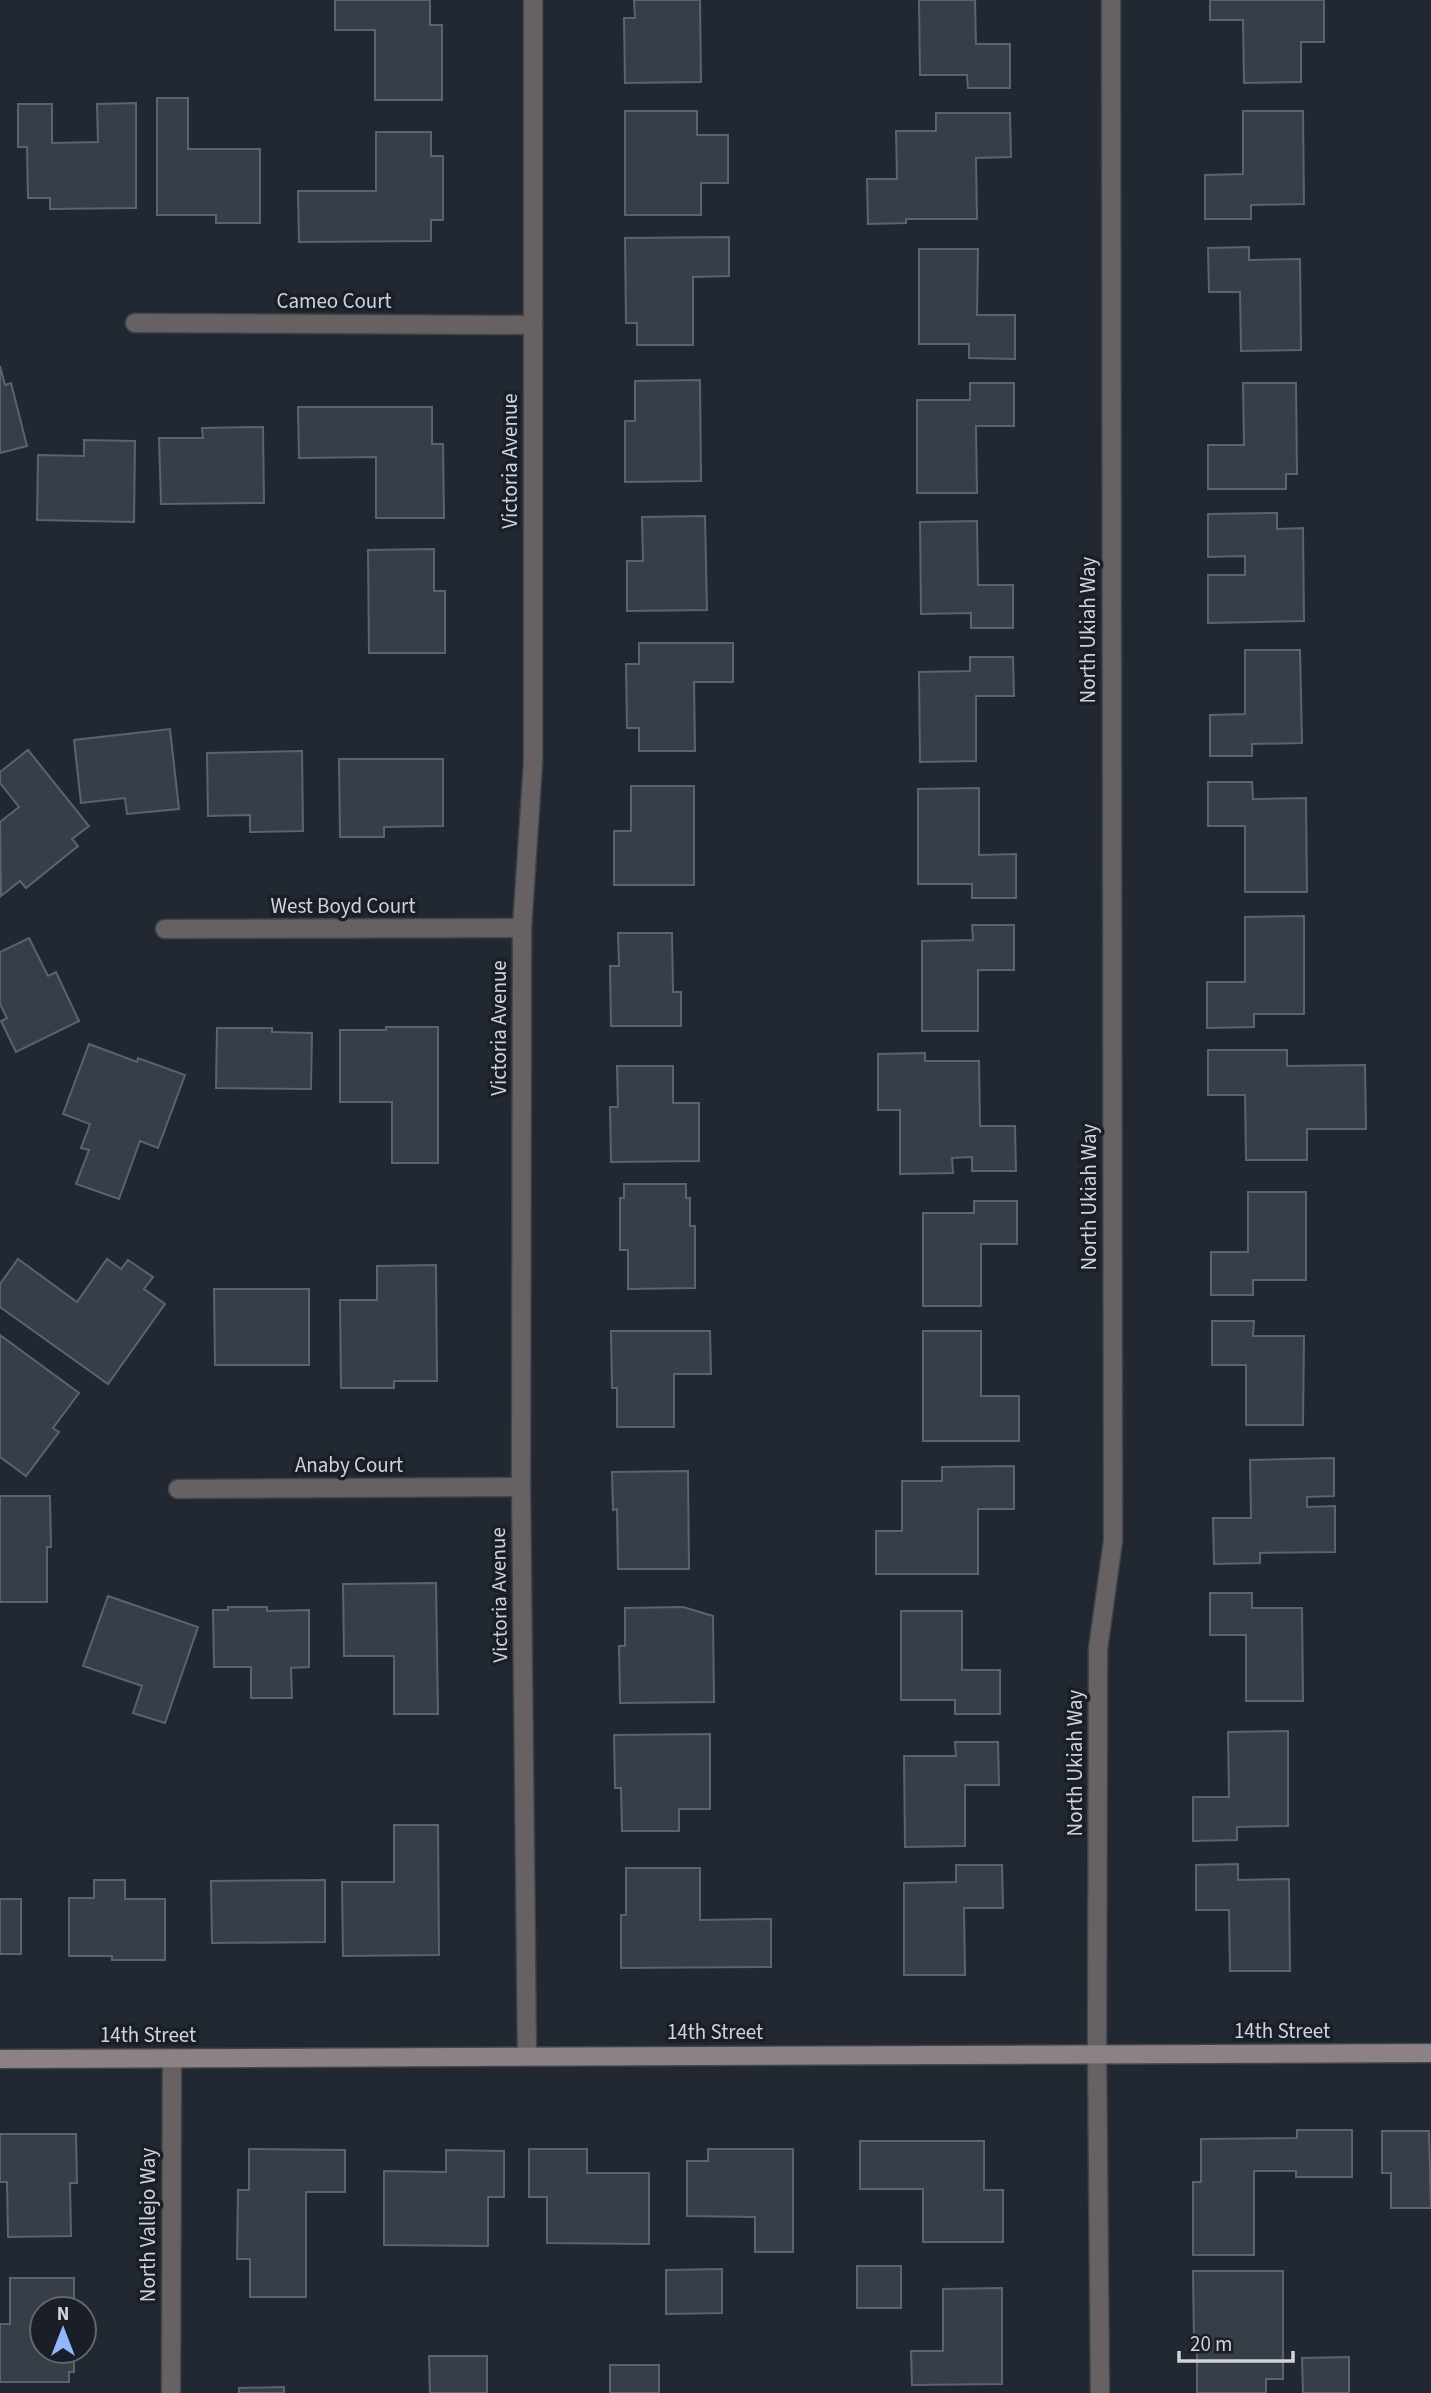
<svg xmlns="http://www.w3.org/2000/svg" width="1431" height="2393" font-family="'Source Sans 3',sans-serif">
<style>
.building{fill:#383e48;stroke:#5c636d;stroke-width:2}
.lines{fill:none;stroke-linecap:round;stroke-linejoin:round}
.street-casing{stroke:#3e444c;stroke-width:21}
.secondary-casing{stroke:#3e444c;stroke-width:21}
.street{stroke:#686163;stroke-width:18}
.secondary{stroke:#8c8284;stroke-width:18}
.labels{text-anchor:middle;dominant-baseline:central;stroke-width:7;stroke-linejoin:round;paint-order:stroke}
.street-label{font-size:21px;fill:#d0d4da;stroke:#191e27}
</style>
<rect width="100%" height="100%" fill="#222831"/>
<!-- building -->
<g class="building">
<path d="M335,0H430V25H442V100H375V30H335Z"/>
<path d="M634,0H700L701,82L625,83L624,18H635Z"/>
<path d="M919,0H975L976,44H1010V88H968L967,75H920Z"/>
<path d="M1210,0H1324V42H1301V82L1244,83L1243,20H1210Z"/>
<path d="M157,98H188V149H260V223H216V215H157Z"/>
<path d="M136,103V208L50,209V198H28L27,147H18V104H52V143L98,142L97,104Z"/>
<path d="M625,111H697V135H728V183H701V215H625Z"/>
<path d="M1243,111H1303L1304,204L1251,205V219H1205V175L1243,174Z"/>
<path d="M936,113H1010L1011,157L976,158L977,219H906V223L868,224L867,179H897L896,131H936Z"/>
<path d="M376,132H431V156H443V220H431V241L299,242L298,191H376Z"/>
<path d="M729,237V276L693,277V345H637V323H626L625,238Z"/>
<path d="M1249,247V260L1300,259L1301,350L1241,351L1240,292H1209L1208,248Z"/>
<path d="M919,249H978L977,315H1015V359L969,358V344H919Z"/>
<path d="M0,366L5,385L11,383L27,446L0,453Z"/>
<path d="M700,380L701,481L625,482V421H635V381Z"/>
<path d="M970,383H1014V426H976L977,493H917V400H970Z"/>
<path d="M1243,383H1296L1297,474H1286V489H1208V445H1244Z"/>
<path d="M298,407H432V444H443L444,518H376V457L299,458Z"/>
<path d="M263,427L264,503L161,504L159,438H203L202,428Z"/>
<path d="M84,440L135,441L134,522L37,520L38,455L84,456Z"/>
<path d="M1277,513V529L1303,528L1304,621L1208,623V575H1245V556L1208,557V514Z"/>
<path d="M705,516L707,610L627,611V561H643L642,517Z"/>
<path d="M977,521L978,585H1013V628H971V613L921,614L920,522Z"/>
<path d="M434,549V591H445V653H369L368,550Z"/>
<path d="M639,643H733V682H694L695,751H639V728H627L626,664H639Z"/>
<path d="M1245,650H1300L1302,743L1252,744V756H1210V715L1245,714Z"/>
<path d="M970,657H1013L1014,696H976V761L920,762L919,672L970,671Z"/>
<path d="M170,729L179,809L127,814L125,798L81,803L74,740Z"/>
<path d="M28,750L89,826L72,839L78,846L26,888L20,881L1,896L0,822L19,807L0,783V772Z"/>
<path d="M302,751L303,831L250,832V815L208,816L207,753Z"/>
<path d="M339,759H443V826L384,827V837H340Z"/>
<path d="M1208,782H1252L1253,799L1306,798L1307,892H1245V826H1208Z"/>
<path d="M631,786H694V885H614V831H631Z"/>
<path d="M979,788V855L1016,854V898H972V884H918V789Z"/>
<path d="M1304,916V1014H1254V1027L1207,1028V982H1245V917Z"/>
<path d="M972,925H1014V970H978V1031H922V941L973,940Z"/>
<path d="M618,933H672L673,992H681V1026H611L610,966H619Z"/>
<path d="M29,938L48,976L56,972L79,1021L16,1052L1,1021L7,1018L0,1004V952Z"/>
<path d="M386,1027H438V1163H392V1102H340V1030H386Z"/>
<path d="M217,1028H272V1032L312,1033L311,1089L216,1088Z"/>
<path d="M89,1044L137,1062L138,1058L185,1075L158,1148L140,1141L119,1199L76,1184L89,1150L81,1148L90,1124L63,1114Z"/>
<path d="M1208,1050H1287V1066L1365,1065L1366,1129H1307V1160H1246L1245,1095H1208Z"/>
<path d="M925,1053V1061H979L980,1126H1015L1016,1171H972V1157L952,1158L953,1173L900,1174V1110H878V1054Z"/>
<path d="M617,1066H673V1103H699V1161L611,1162L610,1107H618Z"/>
<path d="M624,1184H686V1198H690V1226H695V1288L628,1289V1250H620V1198H624Z"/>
<path d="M1248,1192H1306V1280H1253V1295H1211V1252H1248Z"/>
<path d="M974,1201H1017V1244H981V1306H923V1213H974Z"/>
<path d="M18,1259L77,1302L107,1259L121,1269L128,1260L153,1277L144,1289L165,1304L108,1384L0,1307V1284Z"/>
<path d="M436,1265L437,1381H394V1388H341L340,1300H377V1266Z"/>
<path d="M214,1289H309V1365H215Z"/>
<path d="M1212,1321H1254L1253,1336H1304L1303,1425H1246V1365H1212Z"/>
<path d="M611,1331H710L711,1374H674V1427H617V1388H612Z"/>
<path d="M923,1331H981V1396H1019V1441H923Z"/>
<path d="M0,1335L79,1393L53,1428L59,1432L26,1476L0,1457Z"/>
<path d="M1334,1458V1496L1307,1497V1507L1335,1506V1552L1260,1553V1563L1214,1564L1213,1518H1251L1250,1460Z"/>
<path d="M1014,1466V1509H978V1574H876V1531H902V1481H942V1467Z"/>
<path d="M688,1471L689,1569H618L617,1509L613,1510L612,1472Z"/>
<path d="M0,1496H50L51,1547H47V1602H0Z"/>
<path d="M436,1583L438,1714H394V1656H344L343,1584Z"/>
<path d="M1210,1593H1252V1608H1302L1303,1701H1246V1635H1210Z"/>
<path d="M108,1596L198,1627L165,1723L133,1713L142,1686L83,1666Z"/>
<path d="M228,1607H267V1611L309,1610V1667L291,1668L292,1698H251V1667H214L213,1610H228Z"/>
<path d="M683,1607L713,1616L714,1702L620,1703L619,1646H625V1608Z"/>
<path d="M901,1611H962V1670H1000V1714H955V1700H901Z"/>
<path d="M1288,1731V1826L1237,1827V1840L1193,1841V1797H1229L1228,1732Z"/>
<path d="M710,1734V1809H679V1831H622L621,1788H615L614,1735Z"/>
<path d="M955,1742H998L999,1785H965V1846L905,1847L904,1756H956Z"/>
<path d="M394,1825H438L439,1955L343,1956L342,1882H394Z"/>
<path d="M1238,1864V1880L1289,1879L1290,1971H1230L1229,1910H1196V1865Z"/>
<path d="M956,1865H1002L1003,1908H964L965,1975H904V1883L956,1882Z"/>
<path d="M626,1868H700V1920L771,1919V1967L621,1968V1915H626Z"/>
<path d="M94,1880H125V1899H165V1960H112V1956H69V1898H94Z"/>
<path d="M325,1880V1942L212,1943L211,1881Z"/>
<rect x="0" y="1899" width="21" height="55"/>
<path d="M1297,2130H1352V2177H1296V2171H1254V2255H1193V2182H1201V2139L1297,2138Z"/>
<path d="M1382,2131H1429L1431,2208H1391V2173H1382Z"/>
<path d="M0,2134H76L77,2183H70L71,2236L8,2237L7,2182H0Z"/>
<path d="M860,2141H984V2190H1003V2242H923V2189H860Z"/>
<path d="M249,2149L345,2150V2192H306V2297H250V2259H237L238,2190H249Z"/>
<path d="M529,2149H587V2173H649V2244L547,2243V2197H529Z"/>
<path d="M708,2149H793V2252H755V2217L687,2216V2161H708Z"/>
<path d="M446,2150L504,2151V2197H488V2246L384,2245V2171L446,2172Z"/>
<rect x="857" y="2266" width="44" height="42"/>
<path d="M722,2269V2313L666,2314V2270Z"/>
<path d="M1193,2271H1283V2379H1266V2393H1197V2342H1194Z"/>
<path d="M10,2278H74V2309H42V2351H74V2372H69V2382H0V2324H10Z"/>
<path d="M1002,2288V2384L912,2385L911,2351H943V2289Z"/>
<path d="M429,2356H487V2393H430Z"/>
<path d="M1349,2357V2393H1303L1302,2358Z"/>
<rect x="610" y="2365" width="49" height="28"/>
<path d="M284,2387V2393H239V2388Z"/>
</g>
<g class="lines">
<!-- street casing -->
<g class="street-casing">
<g id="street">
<path d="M135,323L533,325"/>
<path d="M165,929L522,928"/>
<path d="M178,1489L521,1487"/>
<path d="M527,2056L521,1487L522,928L533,763V0"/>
<path d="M171,2393L172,2058"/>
<path d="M1100,2393L1097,2053L1098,1649L1113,1541L1111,0"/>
</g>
</g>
<!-- secondary casing -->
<g class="secondary-casing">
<path id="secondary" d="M0,2059L1431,2053"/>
</g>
<!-- street -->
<use href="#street" class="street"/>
<!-- secondary -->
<use href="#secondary" class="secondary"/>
</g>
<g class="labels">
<!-- street labels -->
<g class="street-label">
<text x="334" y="301">Cameo Court</text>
<text transform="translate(510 461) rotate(-90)">Victoria Avenue</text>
<text transform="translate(1088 630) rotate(-90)">North Ukiah Way</text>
<text x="343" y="906">West Boyd Court</text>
<text transform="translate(499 1028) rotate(-90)">Victoria Avenue</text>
<text transform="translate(1089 1197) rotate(-90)">North Ukiah Way</text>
<text x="349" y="1465">Anaby Court</text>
<text transform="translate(499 1595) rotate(-91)">Victoria Avenue</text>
<text transform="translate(1075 1763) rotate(-90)">North Ukiah Way</text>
<text x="1282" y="2031">14th Street</text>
<text x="715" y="2032">14th Street</text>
<text x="148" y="2035">14th Street</text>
<text transform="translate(148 2225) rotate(-90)">North Vallejo Way</text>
</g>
</g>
<!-- north arrow -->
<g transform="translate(63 2330)"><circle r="33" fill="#191e27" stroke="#62676f" stroke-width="2"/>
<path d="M0-5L12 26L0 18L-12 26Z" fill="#92b7fd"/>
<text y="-10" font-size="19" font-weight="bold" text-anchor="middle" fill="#d0d4da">N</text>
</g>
<!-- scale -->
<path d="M1179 2351v10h114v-10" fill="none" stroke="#d0d4da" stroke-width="3.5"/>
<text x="1190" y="2351" font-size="21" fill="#d0d4da" stroke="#191e27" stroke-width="5" paint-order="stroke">20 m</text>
</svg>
